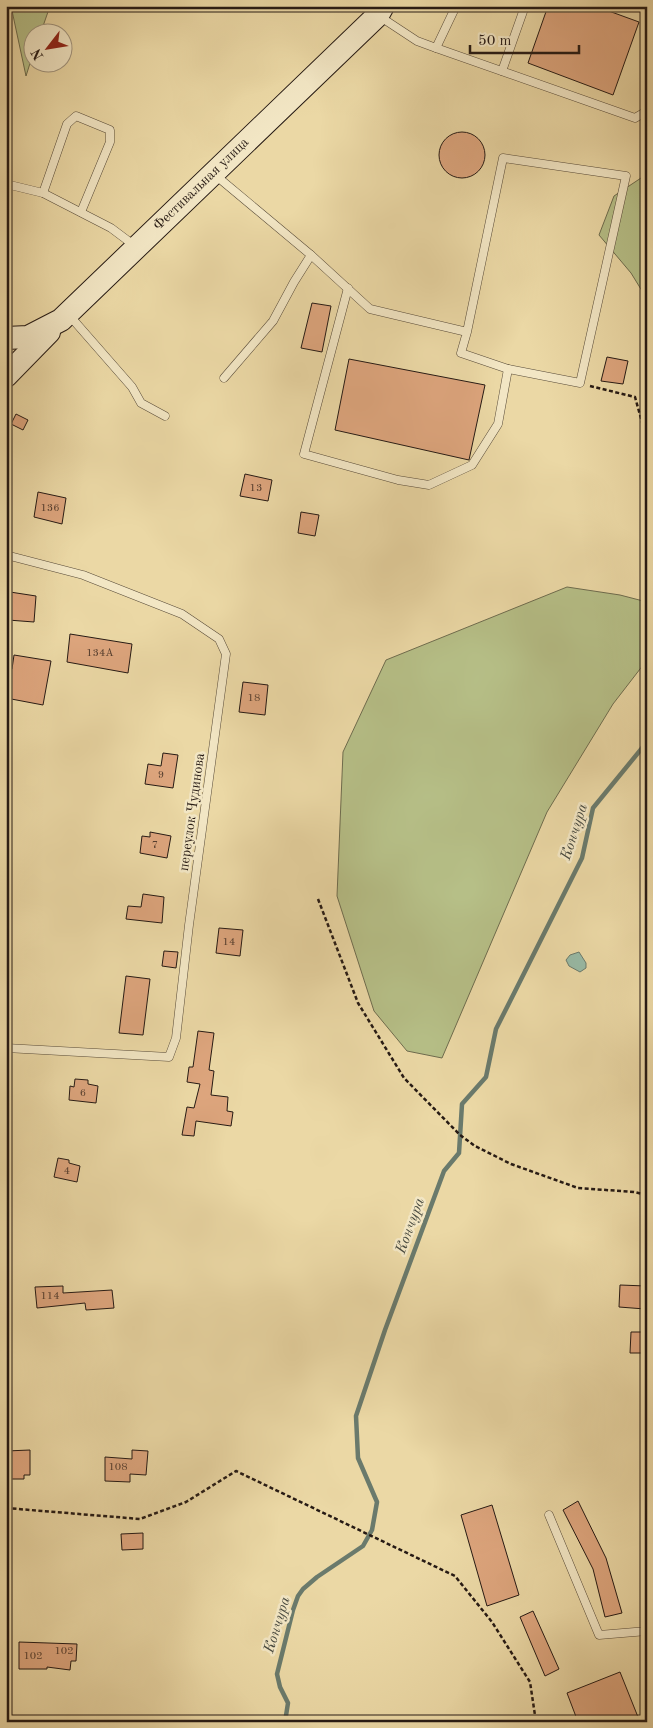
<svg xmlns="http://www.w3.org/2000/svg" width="653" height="1728" font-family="'Old Standard TT',serif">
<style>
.green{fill:#b6bf87;stroke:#6e6c4e}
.water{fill:#98baa6;stroke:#6a7a6c}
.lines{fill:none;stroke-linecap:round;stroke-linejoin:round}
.stream{stroke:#6a7a6c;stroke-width:4.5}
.building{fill:#dda57d;stroke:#261a14}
.service-casing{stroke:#574a38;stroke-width:9}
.secondary-casing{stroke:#261a14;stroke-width:24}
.path{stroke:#261a14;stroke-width:2.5;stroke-dasharray:4 2.5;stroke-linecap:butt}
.service{stroke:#f2e6c4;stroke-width:8}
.secondary{stroke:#f2e6c4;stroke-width:22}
.labels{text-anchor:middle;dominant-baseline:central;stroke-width:5;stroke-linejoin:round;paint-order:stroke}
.number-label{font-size:11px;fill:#543d2e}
.street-label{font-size:14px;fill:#261a14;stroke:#f2e6c4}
.water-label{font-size:15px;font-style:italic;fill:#484a40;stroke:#f2e6c4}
</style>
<rect width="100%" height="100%" fill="#ebd8a5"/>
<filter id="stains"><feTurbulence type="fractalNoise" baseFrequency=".004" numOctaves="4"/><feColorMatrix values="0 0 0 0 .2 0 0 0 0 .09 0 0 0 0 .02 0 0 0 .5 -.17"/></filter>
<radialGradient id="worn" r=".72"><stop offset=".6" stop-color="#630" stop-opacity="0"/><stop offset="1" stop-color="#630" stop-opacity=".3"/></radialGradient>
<!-- green -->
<g class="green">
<path d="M11,6H50L41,32H32V57L26,76Z"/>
<path d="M641,178L647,180V299L631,273L599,235L614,196Z"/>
<path d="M567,587L620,595L647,602V660L613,704L547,812L442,1058L407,1051L374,1011L337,896L343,752L386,660Z"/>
</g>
<!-- water -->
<path class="water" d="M579,952L586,963V968L580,972L569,966L566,960L570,955Z"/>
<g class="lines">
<!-- stream -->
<path class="stream" d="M285,1722L288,1703L280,1687L277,1674L293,1610L298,1596L303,1589L317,1577L363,1546L372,1530L377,1502L358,1458L356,1416L385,1330L444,1171L459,1153L462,1104L486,1077L496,1029L582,858L593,808L647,742"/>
</g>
<!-- building -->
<g class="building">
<path d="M548,6H595L639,22L613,95L528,63Z"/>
<circle cx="462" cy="155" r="23"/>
<path d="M312,303L331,306L322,352L301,348Z"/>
<path d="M607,357L628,361L623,384L601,381Z"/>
<path d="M349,359L485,385L469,460L335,430Z"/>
<path d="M16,414L28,420L23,430L11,424Z"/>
<path d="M245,474L272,480L268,501L240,496Z"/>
<path d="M38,492L66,498L62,524L34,517Z"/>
<path d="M301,512L319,515L315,536L298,533Z"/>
<path d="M10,592L36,596L34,622L8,620Z"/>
<path d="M70,634L132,644L128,673L67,662Z"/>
<path d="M14,655L51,661L43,705L6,698V668L12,669Z"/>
<path d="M243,682L268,685L265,715L239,712Z"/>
<path d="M163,753L178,755L173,788L145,784L148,764L161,766Z"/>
<path d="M150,832L171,836L167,858L140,853L142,836L150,837Z"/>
<path d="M143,894L164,897L162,923L126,919L128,906L141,907Z"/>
<path d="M219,928L243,930L240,956L216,953Z"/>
<path d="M164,951L178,952L176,968L162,966Z"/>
<path d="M126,976L150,979L143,1035L119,1033Z"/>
<path d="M198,1031L214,1033L209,1070L214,1071L211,1095L228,1097L227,1111L233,1112L231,1126L196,1121L194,1136L182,1135L187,1107L194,1108L200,1084L187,1082L189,1067H193Z"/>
<path d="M75,1079L88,1080V1084L98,1086L96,1103L69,1100L70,1086L74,1087Z"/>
<path d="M58,1158L69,1160V1163L80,1166L77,1182L54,1177Z"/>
<path d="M620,1285L646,1286L645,1309L619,1307Z"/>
<path d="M63,1286V1293L112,1290L114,1308L86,1310L85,1303L37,1308L35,1287Z"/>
<path d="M631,1332H644V1353H630Z"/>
<path d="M30,1450V1475H24V1479H6V1451Z"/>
<path d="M132,1450L148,1451L146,1475L130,1474V1482L105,1481V1457L132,1459Z"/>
<path d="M578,1501L606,1558L622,1613L605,1617L593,1569L563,1510Z"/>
<path d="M492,1505L519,1595L487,1606L461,1515Z"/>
<path d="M143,1533V1549L122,1550L121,1534Z"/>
<path d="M533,1611L559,1669L545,1676L520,1617Z"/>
<path d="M19,1642L77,1644L76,1661H71L70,1670L47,1667V1669H19Z"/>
<path d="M620,1672L640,1722H578L567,1693Z"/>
</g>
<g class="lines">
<!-- service casing -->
<g class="service-casing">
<g id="service">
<path d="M379,16L417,41L436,48L635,118L647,111"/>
<path d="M436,48L456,6"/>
<path d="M502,71L525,6"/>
<path d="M214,174L311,255L294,282L273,321L224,378"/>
<path d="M6,184L43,193L111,228L135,246"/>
<path d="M43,193L67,124L76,116L110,130V142L81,212"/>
<path d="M311,255L370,309L467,332L503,158L626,176L580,383L508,369L461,353L467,332"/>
<path d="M348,288L304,454L398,480L429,485L472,465L498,424L508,369"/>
<path d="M69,315L132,387L141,403L165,416"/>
<path d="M6,555L83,575L182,614L219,639L226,654L189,925L176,1038L169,1057L6,1048"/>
<path d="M549,1515L599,1635L647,1631"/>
</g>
</g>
<!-- secondary casing -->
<g class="secondary-casing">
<g id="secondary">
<path d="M6,338L28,337L61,320L378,15L383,6"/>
<path d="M6,376L49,332"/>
</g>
</g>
<!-- path -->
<g class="path">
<path d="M6,78L8,92L6,100"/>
<path d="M6,163L8,174"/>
<path d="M590,386L635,397L647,440"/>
<path d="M318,899L358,1003L404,1078L460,1135L475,1146L511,1164L578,1188L634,1192L647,1195"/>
<path d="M6,1508L140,1519L186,1502L236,1471L455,1576L492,1622L530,1682L536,1722"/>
</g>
<!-- service -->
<use href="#service" class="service"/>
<!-- secondary -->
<use href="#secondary" class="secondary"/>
</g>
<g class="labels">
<!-- number labels -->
<g class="number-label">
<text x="256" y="488">13</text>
<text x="50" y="508">136</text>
<text x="100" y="653">134А</text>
<text x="254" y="698">18</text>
<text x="161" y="775">9</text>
<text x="155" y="845">7</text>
<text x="229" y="942">14</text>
<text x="83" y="1093">6</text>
<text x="67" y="1171">4</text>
<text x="50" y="1296">114</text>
<text x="118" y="1467">108</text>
<text x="64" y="1651">102</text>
<text x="33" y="1656">102</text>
</g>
<!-- street labels -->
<g class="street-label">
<text transform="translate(201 184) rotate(-44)">Фестивальная улица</text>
<text transform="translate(192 812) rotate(-82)">переулок Чудинова</text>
</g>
<!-- water labels -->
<g class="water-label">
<text transform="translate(575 832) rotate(-72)">Кончура</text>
<text transform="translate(411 1226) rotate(-70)">Кончура</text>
<text transform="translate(278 1625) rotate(-73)">Кончура</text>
</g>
</g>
<!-- margin -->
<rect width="653" height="1728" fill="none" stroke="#ebd8a5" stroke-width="25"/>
<rect x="8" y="8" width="638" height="1713" fill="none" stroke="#261a14" stroke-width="2.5"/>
<rect x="12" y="12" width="628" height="1703" fill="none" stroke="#261a14"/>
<!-- north arrow -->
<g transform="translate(48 48) rotate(239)"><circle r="24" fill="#f2e6c4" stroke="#a0947e"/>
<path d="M0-4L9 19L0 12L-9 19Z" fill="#8f2418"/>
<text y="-8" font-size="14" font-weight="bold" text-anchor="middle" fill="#261a14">N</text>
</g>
<!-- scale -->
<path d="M470 45v8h109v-8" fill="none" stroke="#261a14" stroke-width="2.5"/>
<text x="478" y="45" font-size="15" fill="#261a14" stroke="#f2e6c4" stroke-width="4" paint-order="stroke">50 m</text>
<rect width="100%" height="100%" filter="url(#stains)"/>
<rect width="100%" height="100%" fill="url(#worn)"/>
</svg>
